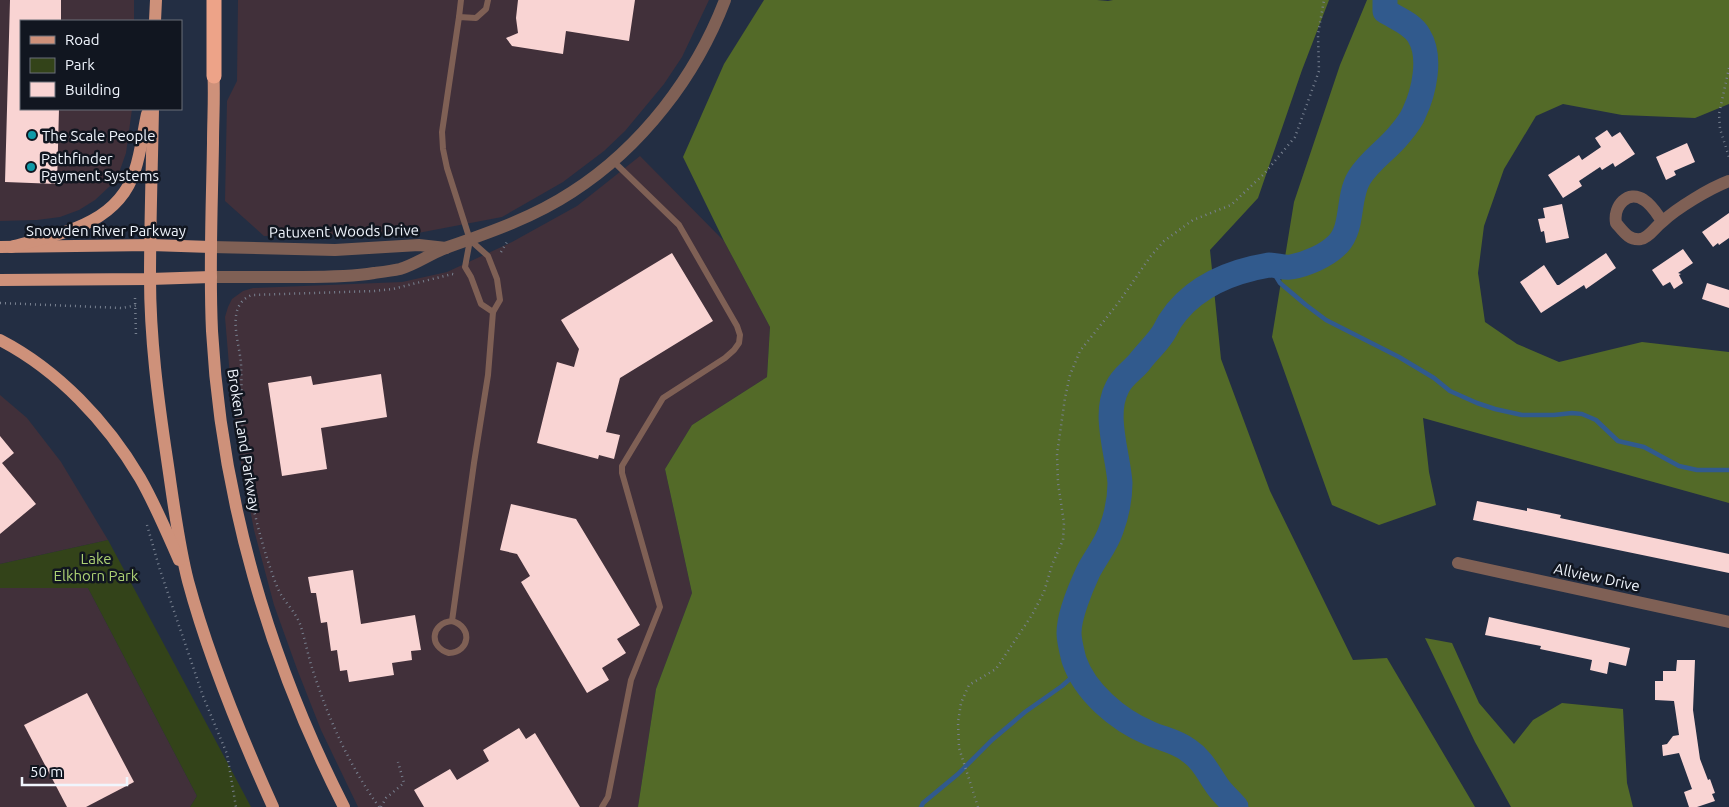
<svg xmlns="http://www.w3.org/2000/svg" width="1729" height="807" font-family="Ubuntu,sans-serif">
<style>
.commercial{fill:#41303a}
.green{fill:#334319}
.forest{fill:#536a28}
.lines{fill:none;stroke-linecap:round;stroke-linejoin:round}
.stream{stroke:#315a8d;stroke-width:4.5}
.river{stroke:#315a8d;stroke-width:25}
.building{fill:#f9d4d3}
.path{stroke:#788190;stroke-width:2.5;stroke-dasharray:1 4;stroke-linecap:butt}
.lane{stroke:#7f6055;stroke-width:6}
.street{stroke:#7f6055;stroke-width:12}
.primary{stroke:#ce917a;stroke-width:12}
.highway{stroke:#eda388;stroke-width:15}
.culture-dot{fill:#0f9aa8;stroke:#111620;stroke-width:2}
.labels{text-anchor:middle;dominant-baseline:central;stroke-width:5;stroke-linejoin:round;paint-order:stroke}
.poi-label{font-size:15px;fill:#f0f5fd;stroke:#111620;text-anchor:start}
.street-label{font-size:15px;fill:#f0f5fd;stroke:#111620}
.park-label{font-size:15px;fill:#add174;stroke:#111620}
</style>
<rect width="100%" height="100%" fill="#232e43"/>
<!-- commercial -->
<g class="commercial">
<path d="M0,0H134V21H21V109H132L126,153L120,170L110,186L95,200L79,210L60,217L37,220L0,221Z"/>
<path d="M238,0H709L682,57L664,84L625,131L604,151L563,182L502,217L418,233L264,236L225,201L227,101L237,81Z"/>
<path d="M640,156L724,241L770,327L767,377L692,425L665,469L692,593L656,689L638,807H358L321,730L297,669L274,605L254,530L241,462L231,389L225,317L228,307L232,299L243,291L253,288L402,282L447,272L512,242L577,206Z"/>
<path d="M0,395L27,418L61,462L108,540L0,564Z"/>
<path d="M0,588H88L197,796L190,807H0Z"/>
</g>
<!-- green -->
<path class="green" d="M108,540L234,775L251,807H190L197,796L88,588H0V564Z"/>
<!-- forest -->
<g class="forest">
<path d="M764,0H1097L1108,1L1113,0H1329L1302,70L1258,198L1210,250L1221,359L1270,491L1353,660L1387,658L1475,807H638L656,689L692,593L665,469L692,425L767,377L770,327L724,241L683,157L724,64Z"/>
<path d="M1367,0H1729V104L1695,118L1622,115L1563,104L1536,116L1504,169L1484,226L1478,273L1485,322L1517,344L1559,362L1642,342L1729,352V503L1423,418L1429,472L1436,505L1379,525L1332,505L1272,337L1294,202L1340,65Z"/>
<path d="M1425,638L1452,643L1479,703L1514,744L1533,720L1562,703L1623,709L1627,783L1633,807H1511L1475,742Z"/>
</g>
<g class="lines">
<!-- stream -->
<g class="stream">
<path d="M1269,265L1280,283L1306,305L1326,320L1399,357L1434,378L1450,391L1477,403L1495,409L1522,415H1554L1572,413L1582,414L1596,420L1618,441L1644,447L1679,466L1697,470H1729"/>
<path d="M921,807L923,803L958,774L992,740L1025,712L1062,686L1080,670"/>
</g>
<!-- river -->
<path class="river" d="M1236,807C1230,800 1223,794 1218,787C1208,773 1203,760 1188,750C1176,741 1162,739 1149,733C1118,720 1085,692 1074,660C1072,652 1069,641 1069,633C1069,616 1081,587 1088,572C1095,558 1106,545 1111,530C1117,514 1120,500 1120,483C1118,454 1103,415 1117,388C1122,376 1134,370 1141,360C1148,351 1156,344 1162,335C1165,331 1167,326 1170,321C1189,292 1220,276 1254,268C1259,267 1264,266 1269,265C1276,265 1284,268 1291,267C1307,264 1326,256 1338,244C1354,227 1347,198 1359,178C1370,160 1386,151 1399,135C1404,129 1411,121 1414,113C1424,92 1432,57 1419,36C1413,24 1396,18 1385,11V0"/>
</g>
<!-- building -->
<g class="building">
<path d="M10,0H61V21H21V109H59L57,184L5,182Z"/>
<path d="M518,0H635L629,41L566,31L563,54L512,46L506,38L518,33L516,18Z"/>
<path d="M1607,130L1612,137L1620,132L1635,154L1615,167L1613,163L1602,170L1600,167L1579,181L1582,186L1563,198L1548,175L1579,155L1582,160L1601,147L1595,138Z"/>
<path d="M1687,143L1695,162L1674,171L1676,175L1666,180L1656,157Z"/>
<path d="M1562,204L1569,238L1546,243L1544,231L1541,232L1538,219L1545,218L1543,208Z"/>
<path d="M1729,213V238L1719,245L1718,243L1713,247L1702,232Z"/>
<path d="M1683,249L1693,263L1678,273L1681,274L1679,275L1683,283L1674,289L1670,282L1663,286L1652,270Z"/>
<path d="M672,253L713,321L620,378L606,432L620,435L614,459L599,455L598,459L537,443L557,362L574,367L579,349L561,320Z"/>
<path d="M1606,253L1616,268L1586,289L1584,285L1541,313L1520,282L1544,265L1557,285H1559Z"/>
<path d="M1707,283L1729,290V308L1702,299Z"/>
<path d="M381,374L387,417L321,428L327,469L282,476L268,383L311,376L313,385Z"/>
<path d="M0,436L14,453L2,463L36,504L0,534Z"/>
<path d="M1477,501L1527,511V508L1561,515L1560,518L1729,554V573L1473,520Z"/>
<path d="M511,504L576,519L640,625L617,639L626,653L602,668L609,680L587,693L521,582L530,576L517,554L500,550Z"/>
<path d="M353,570L361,624L415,615L421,650L411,651L412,660L392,663L394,675L349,682L347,670L340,671L337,650L331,651L327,622L321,623L316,593H311L308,577Z"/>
<path d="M1489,617L1630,648L1626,666L1609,662L1607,674L1590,670L1592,660L1540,649L1541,646L1485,635Z"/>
<path d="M1677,660H1695L1693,710L1700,759L1708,780L1710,779L1715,793L1712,794L1715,801L1697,807H1689L1684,792L1692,789L1679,753L1663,756L1662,745L1667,744L1673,736L1679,735L1674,701L1655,700V681H1663V671H1676Z"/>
<path d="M87,693L134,782L86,807H67L24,725Z"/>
<path d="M519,728L526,739L535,733L580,807H424L414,790L450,769L457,780L489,761L483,750Z"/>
</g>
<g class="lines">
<!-- path -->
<g class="path">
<path d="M1729,68L1719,114L1720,129L1729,157"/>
<path d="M501,252L507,242L506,240"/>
<path d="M135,298L136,336"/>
<path d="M0,303L122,308L138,305"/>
<path d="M147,525L160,570L203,696L227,754L236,807"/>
<path d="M379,807C349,765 329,720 313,671C308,656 305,639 300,624C295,611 284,602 278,589C263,552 250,500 245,461C241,429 242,395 241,363C239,341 225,305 252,295L374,291L393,289L452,274L456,275"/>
<path d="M381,807L386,798L404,783L398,762"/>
<path d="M978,807L959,748L958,722L961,703L969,685L996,669L1032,615L1044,592L1052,565L1063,540L1064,523L1058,483L1057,454L1065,398L1070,375L1080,351L1119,302L1150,257L1164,241L1193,220L1231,205L1264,174L1295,137L1319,71L1318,34L1324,0"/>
</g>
<!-- lane -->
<g class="lane">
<path d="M488,0L486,9L476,18L459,17L442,132L443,149L447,168L470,240L465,267L471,277L481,304L493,312"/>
<path d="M459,17L461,0"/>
<path d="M452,621C431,623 428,647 449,653C470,652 473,627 452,621L474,463L488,375L493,312L500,300L497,279L488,256L470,240"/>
<path d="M602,807L608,797L631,680L660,607L622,473V466L663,398L725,358L734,350L739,343L740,335L737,326L679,225L613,161"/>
</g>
<!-- street -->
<g class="street">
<path d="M1662,221C1657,214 1652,205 1644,200C1628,189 1613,206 1616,223C1623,231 1629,241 1641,239C1650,237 1655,227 1662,222C1677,208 1710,188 1729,181"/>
<path d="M211,247L335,250L419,245L446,248"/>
<path d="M211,277C241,277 272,277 302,277C325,277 350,277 374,273C382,272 391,271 400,269C417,264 431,253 448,247C491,232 534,217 572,192C642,147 696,76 725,0"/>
<path d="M1458,563L1729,622"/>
</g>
<!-- primary -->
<g class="primary">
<path d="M155,21L156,0"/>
<path d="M213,66C215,92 213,117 213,143C212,205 209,268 212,331C221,496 269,660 344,807"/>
<path d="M153,109C152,165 150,222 150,278C150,338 158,399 167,459C173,499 178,542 188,581C209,659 240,734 273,807"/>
<path d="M0,247L151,245L211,247"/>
<path d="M11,247C59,234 118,225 135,170C141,152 143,132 147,114"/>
<path d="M0,280L150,279L211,277"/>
<path d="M0,340C58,370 107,422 140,478C155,504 167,533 179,560"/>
</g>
<!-- highway -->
<path class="highway" d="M214,0V76"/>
</g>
<!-- markers -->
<g class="culture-dot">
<circle cx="32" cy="135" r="5"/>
<circle cx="31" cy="167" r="5"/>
</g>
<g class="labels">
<!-- poi labels -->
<g class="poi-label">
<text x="42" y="135">The Scale People</text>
<text x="41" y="158">Pathfinder<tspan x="41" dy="17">Payment Systems</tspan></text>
</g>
<!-- street labels -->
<g class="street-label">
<text x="106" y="230">Snowden River Parkway</text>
<text transform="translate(344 231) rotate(-1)">Patuxent Woods Drive</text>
<text transform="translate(244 440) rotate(81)">Broken Land Parkway</text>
<text transform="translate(1597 577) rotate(12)">Allview Drive</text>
</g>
<!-- park labels -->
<g class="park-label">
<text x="96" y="558">Lake<tspan x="96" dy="17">Elkhorn Park</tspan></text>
</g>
</g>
<!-- legend -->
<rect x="20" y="20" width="162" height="90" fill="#111620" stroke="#6a6f78"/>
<rect x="30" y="36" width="25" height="8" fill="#ce917a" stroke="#6a6f78"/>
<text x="65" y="45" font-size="15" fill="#f0f5fd">Road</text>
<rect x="30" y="58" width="25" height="15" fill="#334319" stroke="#6a6f78"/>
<text x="65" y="70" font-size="15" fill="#f0f5fd">Park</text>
<rect x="30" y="82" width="25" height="15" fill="#f9d4d3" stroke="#6a6f78"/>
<text x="65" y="95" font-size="15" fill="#f0f5fd">Building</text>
<!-- scale -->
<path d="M22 777v8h105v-8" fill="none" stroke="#f0f5fd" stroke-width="2.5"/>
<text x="30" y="777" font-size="15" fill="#f0f5fd" stroke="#111620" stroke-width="4" paint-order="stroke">50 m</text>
</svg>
